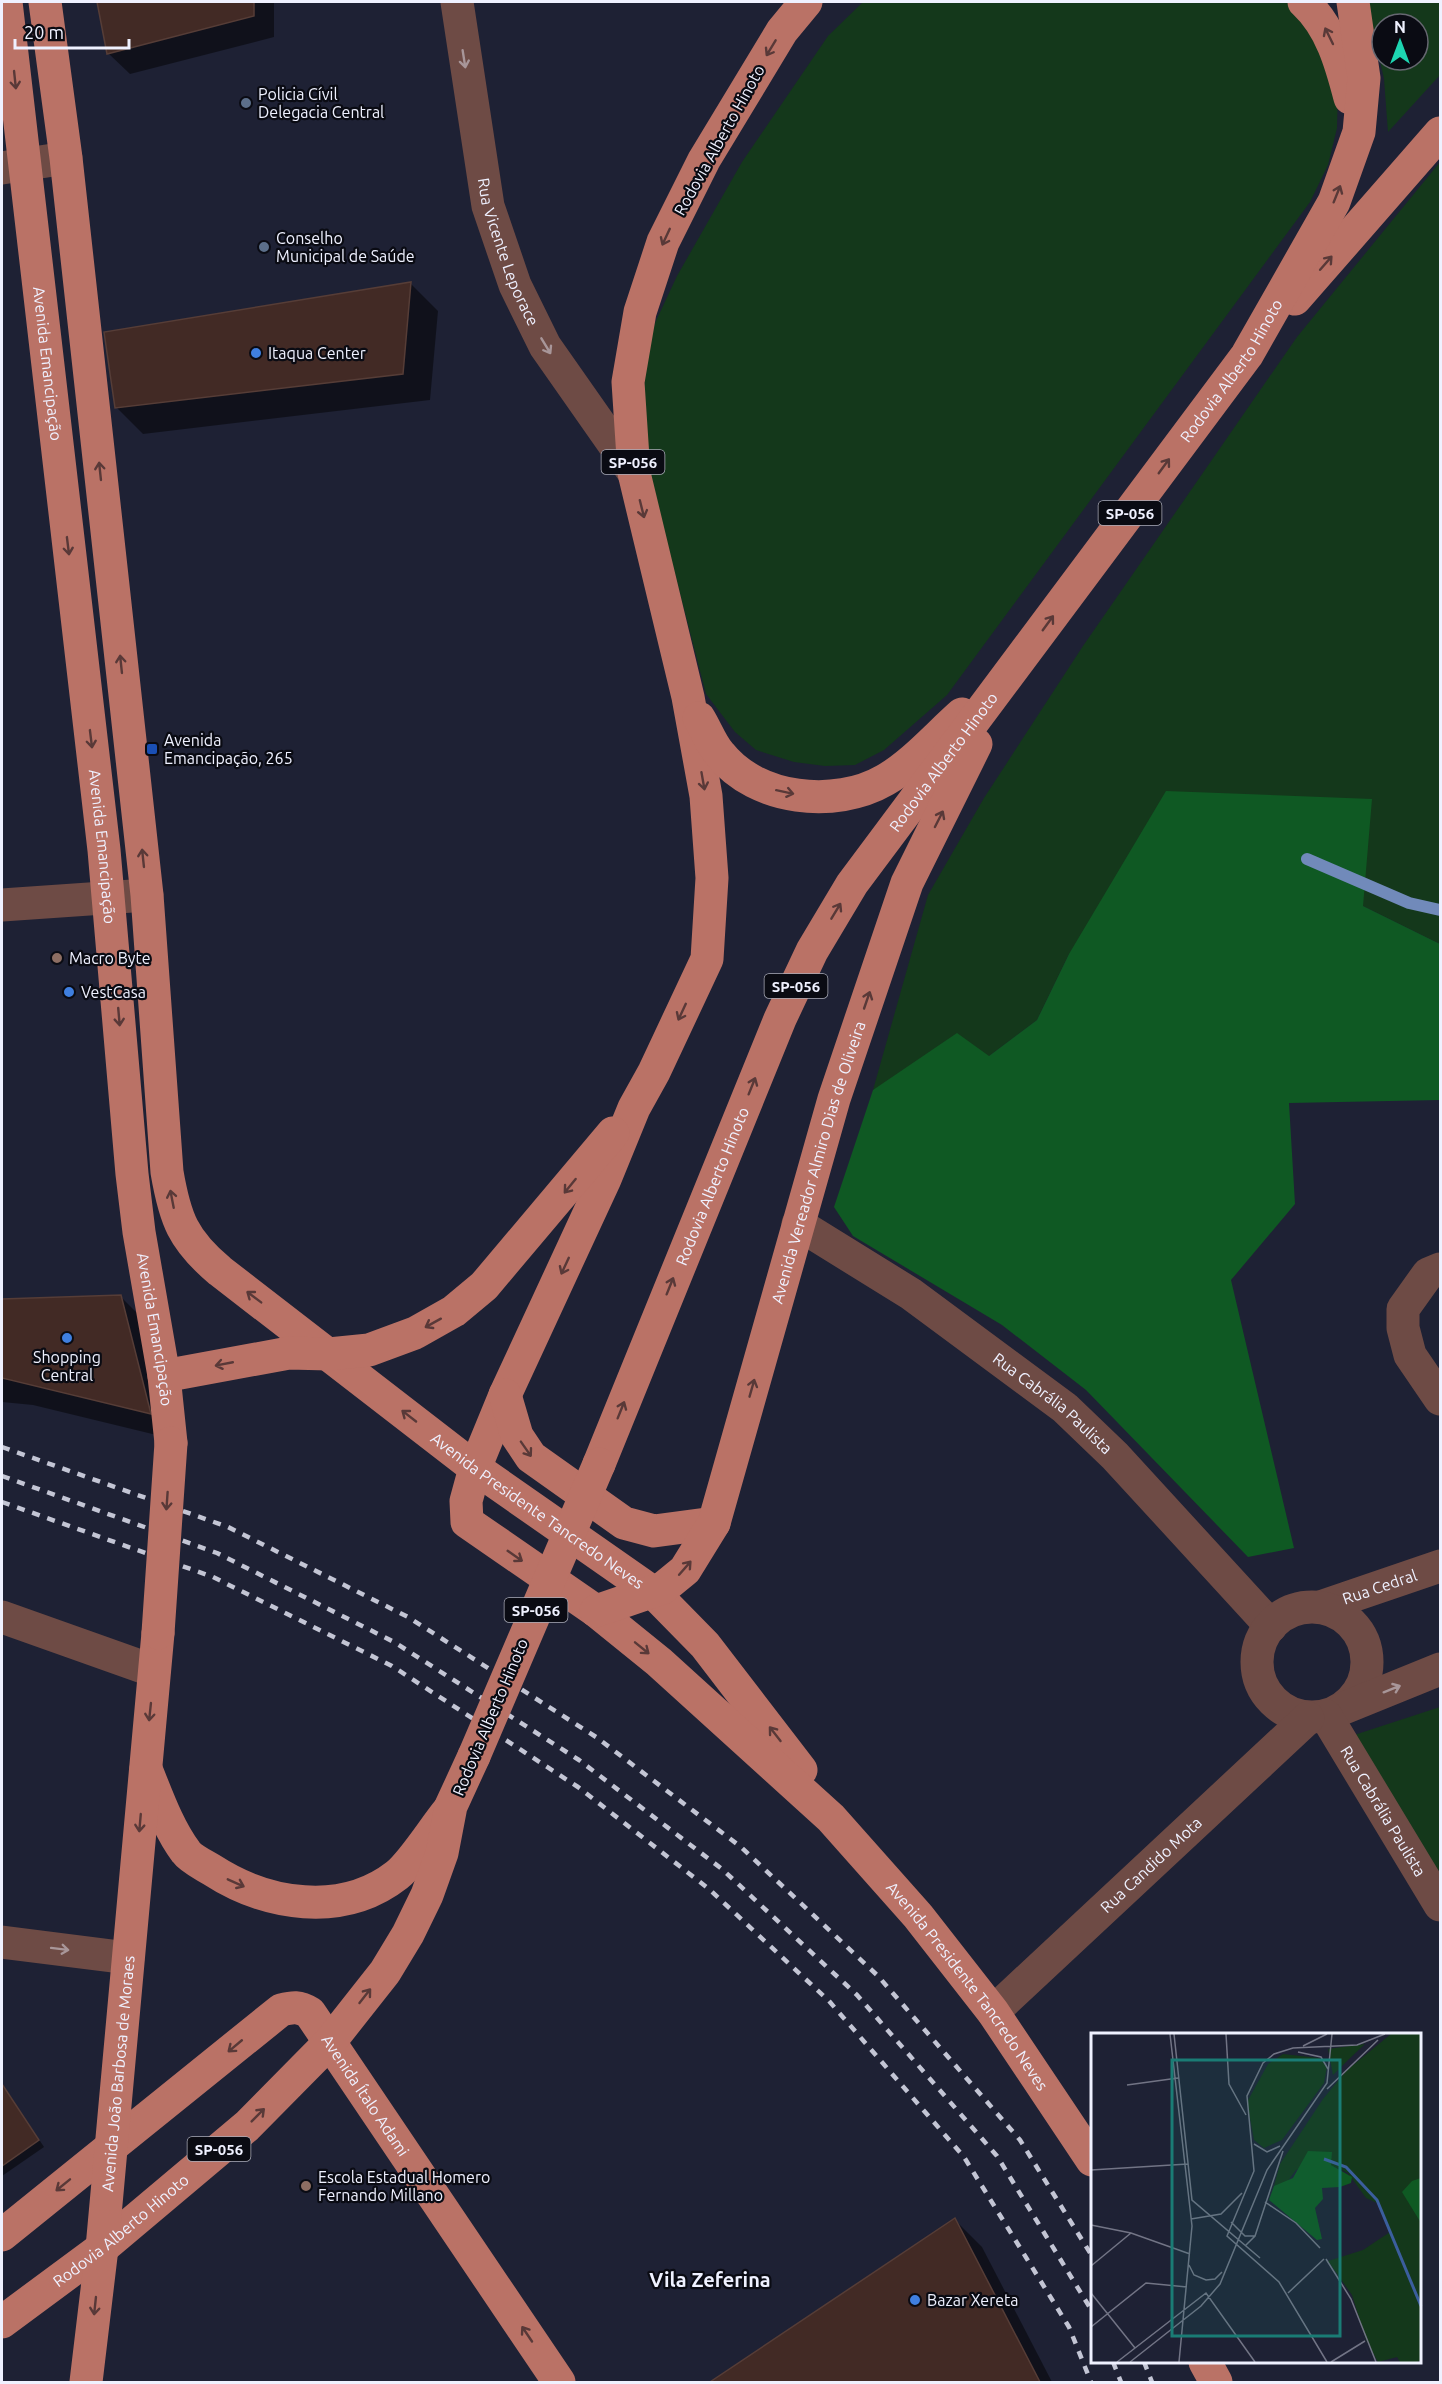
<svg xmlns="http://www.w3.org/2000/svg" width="1442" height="2384" font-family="Ubuntu,sans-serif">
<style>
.green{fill:#14381b;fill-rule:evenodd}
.forest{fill:#0f5923}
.shadow{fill:#0007}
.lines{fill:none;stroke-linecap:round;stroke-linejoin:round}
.stream{stroke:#718aba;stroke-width:12}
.building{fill:#422a25;stroke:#563d37;stroke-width:1.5}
.minor{stroke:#6e4b45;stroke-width:33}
.major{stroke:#ba7266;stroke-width:33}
.rail{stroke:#c3c5d4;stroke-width:4.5;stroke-dasharray:8 8;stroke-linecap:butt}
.major-bridge{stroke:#ba7266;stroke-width:33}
.oneway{stroke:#593938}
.oneway2{stroke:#a89699}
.service-dot{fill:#5c6f8a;stroke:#0a0b13;stroke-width:2}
.shop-dot{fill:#3f7fe0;stroke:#0a0b13;stroke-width:2}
.transit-dot{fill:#1a4fb4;stroke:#0a0b13;stroke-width:2}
.education-dot{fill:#8d6e63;stroke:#0a0b13;stroke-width:2}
.labels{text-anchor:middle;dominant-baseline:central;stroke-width:4.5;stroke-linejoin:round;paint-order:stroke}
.shield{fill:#0a0b13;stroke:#aaacb8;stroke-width:1.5}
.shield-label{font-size:15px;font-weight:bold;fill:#eff1ff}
.poi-label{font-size:16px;fill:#eff1ff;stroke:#0a0b13;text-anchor:start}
.street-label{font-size:16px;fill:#eff1ff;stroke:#0a0b13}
.quarter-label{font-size:20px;font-weight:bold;fill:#eff1ff;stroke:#0a0b13}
.inset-river{fill:none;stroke:#3b5e9d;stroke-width:3}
.inset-road{fill:none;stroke:#727485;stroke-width:1.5}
.view{fill:#1a7c75;fill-opacity:0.15;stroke:#1a7c75;stroke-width:3}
.inset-edge{fill:none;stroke:#eff1ff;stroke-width:3}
</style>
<rect width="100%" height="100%" fill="#1e2134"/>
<!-- green -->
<g class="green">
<path d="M863,2H1286L1313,24L1338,88L1337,128L1328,165L1310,202L947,695L884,750L855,765L825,766L794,762L756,750L735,732L706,694L642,446L645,362L655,323L677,276L742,162L828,36Z"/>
<path d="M1367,2H1440V75L1388,132L1384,79ZM1382,24H1418V60H1382Z"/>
<path d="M1440,162V944L1363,906L1069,954L1037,1020L989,1056L873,1090L928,895L984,798L1083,646L1297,337Z"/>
<path d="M1440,1707V1873L1345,1738Z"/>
</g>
<!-- forest -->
<path class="forest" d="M1166,791L1372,799L1363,906L1440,944V1100L1289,1103L1295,1204L1231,1280L1294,1548L1248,1557L1086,1390L1002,1325L853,1236L834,1207L873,1090L957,1033L989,1056L1037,1020L1069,954Z"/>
<!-- shadow -->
<g class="shadow">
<path d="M98,2H274V37L130,74L109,54Z"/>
<path d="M411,284L438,311L430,400L143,434L116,407Z"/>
<path d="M121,1297L148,1324L177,1440L33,1405L2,1402V1300Z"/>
<path d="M2,2083L44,2147L2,2176Z"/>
<path d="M955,2220L982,2247L1052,2382H713Z"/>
</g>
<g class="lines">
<!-- stream -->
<path class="stream" d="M1307,859L1409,903L1440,910"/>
</g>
<!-- building -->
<g class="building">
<path d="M97,2H254V16L107,54Z"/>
<path d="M411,282L403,374L115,408L104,332Z"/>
<path d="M121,1295L151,1414L2,1378V1299Z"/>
<path d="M2,2084L39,2140L2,2166Z"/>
<path d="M955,2218L1040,2382H710Z"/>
</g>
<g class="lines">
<!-- minor -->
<g class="minor">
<path id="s1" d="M457,2L488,206L515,285L545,346L634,473"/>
<path d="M2,168L66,158"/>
<path d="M2,905L147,895"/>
<path id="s2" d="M798,1224L911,1294L1065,1408L1115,1456L1271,1626"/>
<path d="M1440,1269L1428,1274L1403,1309V1328L1410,1355L1440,1399"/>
<path id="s3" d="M1320,1607L1440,1566"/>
<circle cx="1312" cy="1662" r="55"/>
<path d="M2,1617L154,1671"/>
<path d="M1344,1708L1440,1669"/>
<path id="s4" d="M1326,1716L1440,1905"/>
<path d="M2,1942L128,1958"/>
<path id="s5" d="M993,2012L1308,1718"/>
</g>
<!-- major -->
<g class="major">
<path id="s6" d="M6,2L104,850L132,1174L139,1232L164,1376L171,1443"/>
<path id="s7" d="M45,2L66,158L147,895L167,1172C175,1219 183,1240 220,1271L475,1468L654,1593L705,1645L801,1770"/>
<path id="s8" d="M806,2L782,31L704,160L663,242L640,312L628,382L634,473L688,697L706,796L712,878L707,959L654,1072L634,1108L605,1179L505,1395L475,1468L466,1501L467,1522L596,1611L659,1662L831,1818L918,1916L993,2012L1092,2160"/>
<path d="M1304,2C1331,27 1341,63 1350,98"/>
<path d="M1295,299L1440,133"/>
<path d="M699,718C706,729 711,744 720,754C756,800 835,809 885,780C913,764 937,736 962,714"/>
<path d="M164,1376L289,1353L329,1354L369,1350L415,1333L454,1311L484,1286L613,1133"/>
<path d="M505,1395L517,1436L531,1457L624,1523L654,1531L714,1523"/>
<path id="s9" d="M599,1464L780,1019L812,951L852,884L1247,355L1334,202L1359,132L1364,78L1353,2"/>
<path id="s10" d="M596,1611L663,1588L685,1570L714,1523L834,1099L907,883L976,744"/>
<path d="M146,1769C157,1796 168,1828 186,1852C191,1859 204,1865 212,1870C266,1905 342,1918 397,1875C413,1862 434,1828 448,1811"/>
<path id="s11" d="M2,2235L281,2010C293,2007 299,2006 310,2013L559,2382"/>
<path id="s12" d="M2,2322L102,2248L247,2126L329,2043L385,1972L408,1934L427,1895L442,1853L451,1806L474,1756"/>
<path d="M1205,2362L1216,2382"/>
<path id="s13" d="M86,2382L102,2248L158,1633"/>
</g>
<!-- rail -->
<g class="rail">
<path d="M2,1447L228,1527L408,1617L596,1737L741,1847L878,1976L1020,2140L1092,2256"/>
<path d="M2,1476L217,1553L394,1642L579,1760L722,1869L857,1995L997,2156L1092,2311"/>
<path d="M2,1502L213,1577L392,1666L578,1787L709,1889L829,2001L964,2157L1069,2327L1091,2382"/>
<path d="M1113,2362L1121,2382"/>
<path d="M1144,2362L1152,2382"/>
</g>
<!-- major-bridge -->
<g class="major-bridge">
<path d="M158,1633L171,1443"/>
<path d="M474,1756L599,1464"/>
</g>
</g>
<!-- one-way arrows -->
<defs><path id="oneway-shaft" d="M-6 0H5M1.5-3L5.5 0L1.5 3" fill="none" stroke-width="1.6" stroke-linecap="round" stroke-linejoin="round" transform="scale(1.5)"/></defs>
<g class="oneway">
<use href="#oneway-shaft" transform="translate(1329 36) rotate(-116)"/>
<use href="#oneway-shaft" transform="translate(771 48) rotate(121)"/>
<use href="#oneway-shaft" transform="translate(15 80) rotate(84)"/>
<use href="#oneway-shaft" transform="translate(1337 194) rotate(-68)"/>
<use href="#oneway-shaft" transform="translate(666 237) rotate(115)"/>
<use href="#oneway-shaft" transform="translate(1326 263) rotate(-49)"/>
<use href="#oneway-shaft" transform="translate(1164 466) rotate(-54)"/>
<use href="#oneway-shaft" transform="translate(100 471) rotate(-96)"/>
<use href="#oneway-shaft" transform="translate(642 509) rotate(76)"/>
<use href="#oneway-shaft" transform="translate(68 546) rotate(83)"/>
<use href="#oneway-shaft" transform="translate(1048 623) rotate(-54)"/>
<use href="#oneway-shaft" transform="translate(121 664) rotate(-96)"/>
<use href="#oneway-shaft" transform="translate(91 739) rotate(83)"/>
<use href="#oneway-shaft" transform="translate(703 781) rotate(80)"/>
<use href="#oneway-shaft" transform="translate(785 792) rotate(12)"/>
<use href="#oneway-shaft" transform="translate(939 819) rotate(-63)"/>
<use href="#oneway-shaft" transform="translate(143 858) rotate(-96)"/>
<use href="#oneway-shaft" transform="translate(836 911) rotate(-59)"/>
<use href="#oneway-shaft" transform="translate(867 1000) rotate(-71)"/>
<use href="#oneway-shaft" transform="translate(682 1012) rotate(115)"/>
<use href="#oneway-shaft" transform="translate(119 1017) rotate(85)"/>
<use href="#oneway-shaft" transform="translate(752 1086) rotate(-68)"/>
<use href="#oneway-shaft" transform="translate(570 1186) rotate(129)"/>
<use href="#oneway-shaft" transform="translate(172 1199) rotate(-101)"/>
<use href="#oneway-shaft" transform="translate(565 1266) rotate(115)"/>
<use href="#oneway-shaft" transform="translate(670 1286) rotate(-68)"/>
<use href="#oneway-shaft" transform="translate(254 1297) rotate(-143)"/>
<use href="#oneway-shaft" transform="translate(433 1323) rotate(151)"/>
<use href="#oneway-shaft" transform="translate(224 1364) rotate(169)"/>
<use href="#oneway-shaft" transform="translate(752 1388) rotate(-74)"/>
<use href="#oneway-shaft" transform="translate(621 1410) rotate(-68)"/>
<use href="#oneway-shaft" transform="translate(409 1416) rotate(-142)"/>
<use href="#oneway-shaft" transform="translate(526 1449) rotate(55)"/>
<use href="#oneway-shaft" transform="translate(167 1501) rotate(94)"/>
<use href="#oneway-shaft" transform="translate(515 1556) rotate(35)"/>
<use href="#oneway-shaft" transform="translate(685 1568) rotate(-49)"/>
<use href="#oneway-shaft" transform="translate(642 1648) rotate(39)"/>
<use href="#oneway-shaft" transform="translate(150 1712) rotate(96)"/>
<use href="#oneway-shaft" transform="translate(775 1734) rotate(-128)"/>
<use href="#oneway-shaft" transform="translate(140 1823) rotate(95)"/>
<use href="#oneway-shaft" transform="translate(236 1883) rotate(24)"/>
<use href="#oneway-shaft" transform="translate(365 1996) rotate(-52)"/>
<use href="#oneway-shaft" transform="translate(235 2046) rotate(140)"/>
<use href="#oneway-shaft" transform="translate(258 2115) rotate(-45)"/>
<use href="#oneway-shaft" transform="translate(63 2185) rotate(141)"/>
<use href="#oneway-shaft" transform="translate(95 2306) rotate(96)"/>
<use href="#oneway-shaft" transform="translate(527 2334) rotate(-124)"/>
</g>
<g class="oneway2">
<use href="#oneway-shaft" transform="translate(464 59) rotate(81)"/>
<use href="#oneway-shaft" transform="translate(546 346) rotate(59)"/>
<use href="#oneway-shaft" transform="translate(1392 1689) rotate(-22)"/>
<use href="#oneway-shaft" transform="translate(60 1949) rotate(7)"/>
</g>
<!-- markers -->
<g class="service-dot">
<circle cx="246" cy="103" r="6"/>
<circle cx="264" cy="247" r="6"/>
</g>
<g class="shop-dot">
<circle cx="256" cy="353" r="6"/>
<circle cx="69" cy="992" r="6"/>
<circle cx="67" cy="1338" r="6"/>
<circle cx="915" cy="2300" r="6"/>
</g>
<rect class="transit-dot" x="146" y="743" width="12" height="12" rx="3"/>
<g class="education-dot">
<circle cx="57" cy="958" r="6"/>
<circle cx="306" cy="2186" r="6"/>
</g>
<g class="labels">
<!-- shield labels -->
<g class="shield">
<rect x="601.5" y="450" width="63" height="24" rx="4.5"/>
<rect x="1098.5" y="501" width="63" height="24" rx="4.5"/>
<rect x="764.5" y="974" width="63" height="24" rx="4.5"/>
<rect x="504.5" y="1598" width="63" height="24" rx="4.5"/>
<rect x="187.5" y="2137" width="63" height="24" rx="4.5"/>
</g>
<g class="shield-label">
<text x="633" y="462">SP-056</text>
<text x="1130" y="513">SP-056</text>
<text x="796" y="986">SP-056</text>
<text x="536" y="1610">SP-056</text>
<text x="219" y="2149">SP-056</text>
</g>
<!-- poi labels -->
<g class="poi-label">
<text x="258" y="94">Policia Cívil<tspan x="258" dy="18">Delegacia Central</tspan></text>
<text x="276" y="238">Conselho<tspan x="276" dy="18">Municipal de Saúde</tspan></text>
<text x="268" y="353">Itaqua Center</text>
<text x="164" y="740">Avenida<tspan x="164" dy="18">Emancipação, 265</tspan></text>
<text x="69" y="958">Macro Byte</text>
<text x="81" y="992">VestCasa</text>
<text x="67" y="1357" text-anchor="middle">Shopping<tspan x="67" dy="18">Central</tspan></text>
<text x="318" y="2177">Escola Estadual Homero<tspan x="318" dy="18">Fernando Millano</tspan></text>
<text x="927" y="2300">Bazar Xereta</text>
</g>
<!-- street labels -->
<g class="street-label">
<text transform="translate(719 140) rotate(-61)">Rodovia Alberto Hinoto</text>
<text stroke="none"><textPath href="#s1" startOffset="256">Rua Vicente Leporace</textPath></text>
<text stroke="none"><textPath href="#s6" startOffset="364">Avenida Emancipação</textPath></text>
<text stroke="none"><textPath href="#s9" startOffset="1272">Rodovia Alberto Hinoto</textPath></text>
<text stroke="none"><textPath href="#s9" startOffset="786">Rodovia Alberto Hinoto</textPath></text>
<text stroke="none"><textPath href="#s6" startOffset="850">Avenida Emancipação</textPath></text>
<text stroke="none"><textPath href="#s10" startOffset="530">Avenida Vereador Almiro Dias de Oliveira</textPath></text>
<text stroke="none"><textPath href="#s9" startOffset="300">Rodovia Alberto Hinoto</textPath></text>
<text stroke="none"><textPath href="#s6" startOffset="1336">Avenida Emancipação</textPath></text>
<text stroke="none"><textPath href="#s2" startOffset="312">Rua Cabrália Paulista</textPath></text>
<text stroke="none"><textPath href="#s7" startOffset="1690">Avenida Presidente Tancredo Neves</textPath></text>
<text stroke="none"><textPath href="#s3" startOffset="63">Rua Cedral</textPath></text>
<text transform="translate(490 1717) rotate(-67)">Rodovia Alberto Hinoto</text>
<text stroke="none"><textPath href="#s4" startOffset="111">Rua Cabrália Paulista</textPath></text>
<text stroke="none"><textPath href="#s5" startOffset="216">Rua Candido Mota</textPath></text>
<text stroke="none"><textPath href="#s8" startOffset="2312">Avenida Presidente Tancredo Neves</textPath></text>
<text stroke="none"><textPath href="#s13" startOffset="310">Avenida João Barbosa de Moraes</textPath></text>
<text stroke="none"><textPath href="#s11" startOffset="488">Avenida Ítalo Adami</textPath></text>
<text stroke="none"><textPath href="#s12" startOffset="150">Rodovia Alberto Hinoto</textPath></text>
</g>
<!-- quarter labels -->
<g class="quarter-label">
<text x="710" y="2279">Vila Zeferina</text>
</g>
</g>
<!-- overview -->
<g transform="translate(1091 2033)">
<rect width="330" height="330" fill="#1e2134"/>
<path d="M300,1H330V327L326,329H309L306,324L287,329L275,307L261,262L237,228L272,217L299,199L288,171L275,165L257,140L239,132L241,120L205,137L196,149L183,153L189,131L232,66L256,37ZM274,11L257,27L242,42L237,16ZM192,21L228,25L236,33L233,50L191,107L173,115L163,107L156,69L177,31Z" fill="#14381b"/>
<path d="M217,118L241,119L240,132L261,144L260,150L249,154L231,155L232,166L224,175L231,206L226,207L178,167L183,153L202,145ZM330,145V190L311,159L321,148Z" fill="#0f5923"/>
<path class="inset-river" d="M233,126L255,134L286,167L330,273"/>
<path class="inset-road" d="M79,1L101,193L88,329M83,1L101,167L169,225M135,1L138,51L155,82M212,13L236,1M207,19L230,24L237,36M36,52L87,45M236,56L287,7M163,111L176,119L189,113M0,137L97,131M174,169L205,190L229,215M100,186L130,181L151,160M140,189L154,203H164M0,192L40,200L99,221M154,213L164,203L192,118M235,226L260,266L285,329M98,232L103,242L115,247L124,246L131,239M0,233L40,200M0,260L44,315M197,260L233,226M0,294L55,250L96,254M26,329L115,260L164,329M39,329L110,273L129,251L176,137L236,50L241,1M236,329L188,249L136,203L163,138L156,63L172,30L183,21L202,15L266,12L294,1M240,329L274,308"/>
<path class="view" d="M81,27H249V303H81Z"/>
<rect width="330" height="330" class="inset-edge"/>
</g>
<!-- border -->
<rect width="1442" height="2384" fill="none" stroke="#eff1ff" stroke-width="6"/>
<!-- north arrow -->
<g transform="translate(1400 42)"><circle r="28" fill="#0a0b13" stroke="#666771" stroke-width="1.5"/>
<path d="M0-4.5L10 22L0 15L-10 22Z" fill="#1dd5b1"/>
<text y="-9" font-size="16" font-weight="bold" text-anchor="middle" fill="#eff1ff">N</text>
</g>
<!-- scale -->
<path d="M15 39v9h114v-9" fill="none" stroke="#eff1ff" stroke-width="3"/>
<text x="24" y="39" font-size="18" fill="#eff1ff" stroke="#0a0b13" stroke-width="4.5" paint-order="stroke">20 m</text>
</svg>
